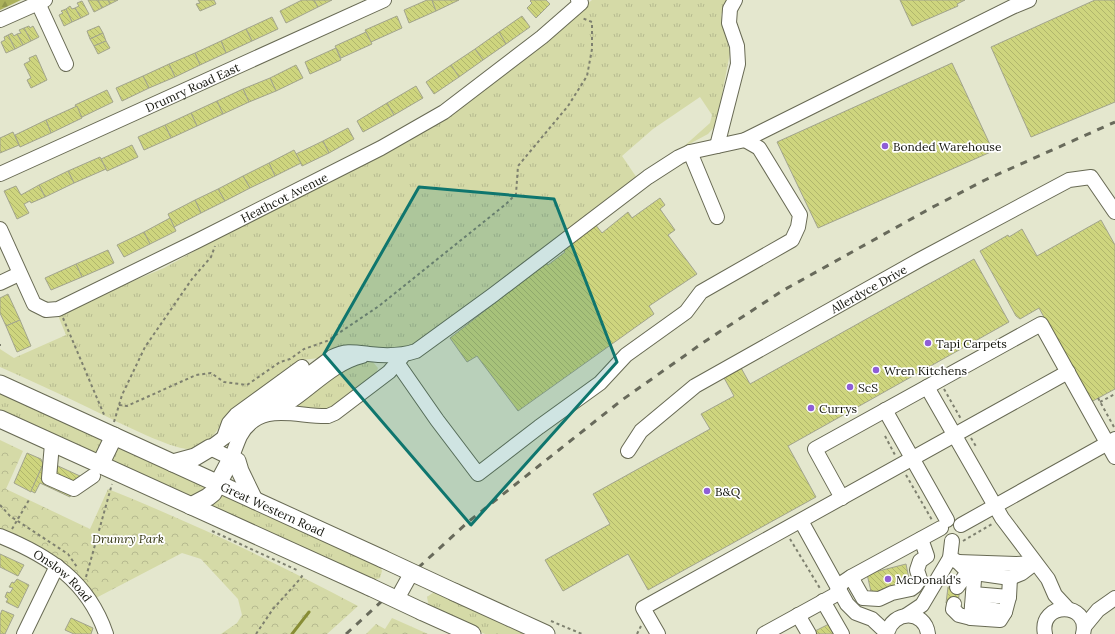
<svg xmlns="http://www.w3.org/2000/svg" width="1115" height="634" font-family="Lora,serif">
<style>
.grass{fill:url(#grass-tufts)}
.forest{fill:url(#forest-firs)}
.park{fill:url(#park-crowns)}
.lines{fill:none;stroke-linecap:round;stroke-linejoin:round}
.stream{stroke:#888d35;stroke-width:3}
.building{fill:url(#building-back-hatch);stroke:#a2a48d}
.minor-casing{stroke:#686a54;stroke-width:16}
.major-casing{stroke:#686a54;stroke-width:19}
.path{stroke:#7e806f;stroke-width:2;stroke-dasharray:3 3;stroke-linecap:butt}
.minor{stroke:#fff;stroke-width:14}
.major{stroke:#fff;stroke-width:17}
.rail{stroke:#686a5b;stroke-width:3;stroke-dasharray:7 7;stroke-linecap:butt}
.minor-bridge-casing{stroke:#686a54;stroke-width:16;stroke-linecap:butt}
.major-bridge-casing{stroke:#686a54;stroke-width:19;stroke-linecap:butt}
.minor-bridge{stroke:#fff;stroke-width:14}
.major-bridge{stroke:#fff;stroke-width:17}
.marked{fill:#0f766e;fill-opacity:0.2;stroke:#0f766e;stroke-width:3;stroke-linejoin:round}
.poi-dot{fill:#8e5ed7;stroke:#fff;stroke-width:1.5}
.labels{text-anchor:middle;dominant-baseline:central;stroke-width:3.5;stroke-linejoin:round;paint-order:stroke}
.street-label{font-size:12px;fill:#13140c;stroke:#fff}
.poi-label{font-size:12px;fill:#13140c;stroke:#fff;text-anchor:start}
.park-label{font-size:12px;font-style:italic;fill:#333510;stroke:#fff}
</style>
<defs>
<pattern id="grass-tufts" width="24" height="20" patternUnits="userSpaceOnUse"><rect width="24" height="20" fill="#d5daa7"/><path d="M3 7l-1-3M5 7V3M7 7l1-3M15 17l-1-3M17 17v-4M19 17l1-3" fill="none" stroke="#b6ba8f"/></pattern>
<pattern id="forest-firs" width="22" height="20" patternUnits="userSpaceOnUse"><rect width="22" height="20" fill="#acb25c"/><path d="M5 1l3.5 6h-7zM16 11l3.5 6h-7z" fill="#93984f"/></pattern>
<pattern id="park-crowns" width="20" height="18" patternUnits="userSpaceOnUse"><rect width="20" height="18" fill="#d5daa7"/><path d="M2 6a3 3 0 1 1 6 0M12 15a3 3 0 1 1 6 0" fill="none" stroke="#b6ba8f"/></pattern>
<pattern id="building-back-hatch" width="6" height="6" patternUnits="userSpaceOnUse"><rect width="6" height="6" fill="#ced57e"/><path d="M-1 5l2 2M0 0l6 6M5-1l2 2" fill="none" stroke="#b0b66c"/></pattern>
</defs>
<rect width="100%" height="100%" fill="#e4e7ce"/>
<!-- grass -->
<g class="grass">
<path d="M592,0H727L721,15L730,53L716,125L708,134L682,148L710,123L712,115L700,97L653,129L622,156L637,178L415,343L405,348L302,360L224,419C218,431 206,447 191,449C173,451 108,417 89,408C60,394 30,380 0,367V349L14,358L66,335L57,313L164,268L229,232L404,140L487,88Z"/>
<path d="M365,361L373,362L378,368L375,376L328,412L288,409L341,370Z"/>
<path d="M0,392L99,438L104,447L95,454L0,412Z"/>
<path d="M122,448L211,490L190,497L113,462L112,459L116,449Z"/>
<path d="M219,490L379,564L382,571L380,578L373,580L206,505Z"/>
<path d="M434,592L529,634H485L429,607L427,597Z"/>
</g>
<!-- forest -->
<path class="forest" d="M0,0H21L0,10Z"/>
<!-- park -->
<g class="park">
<path d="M0,440L23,451L6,489L90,529L108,489C193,523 277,563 358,606L327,634H221L237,623L242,615L238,599L201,559L182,553L94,599L0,531Z"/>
<path d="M392,618L428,634H366L376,624L385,629Z"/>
</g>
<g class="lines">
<!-- stream -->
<path class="stream" d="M292,634L309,612"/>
</g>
<!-- building -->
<g class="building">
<path d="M88,0H98L102,8L94,12Z"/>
<path d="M98,0H108L110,4L102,8Z"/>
<path d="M108,0H118L110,4Z"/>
<path d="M198,0H214L216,4L200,11L196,4L200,3Z"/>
<path d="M302,0H314L318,7L286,23L280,11Z"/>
<path d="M314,0H332L318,7Z"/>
<path d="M427,0H432L436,11L409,23L404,10Z"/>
<path d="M432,0H459L436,11Z"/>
<path d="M531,0H546L550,4L536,18L527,8L532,3L530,1Z"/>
<path d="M900,0H965L957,4L958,6L912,26Z"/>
<path d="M1095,0H1115V102L1031,137L991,47Z"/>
<path d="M82,1L89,14L81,18L75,8L79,6L77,3Z"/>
<path d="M70,6L72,9L75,8L81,18L72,22L66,9Z"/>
<path d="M66,9L72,22L64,26L59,15L63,13L61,11Z"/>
<path d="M397,16L402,28L371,42L365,30Z"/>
<path d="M522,16L530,27L506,44L499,32Z"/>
<path d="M272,17L278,29L252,41L246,29Z"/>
<path d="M29,26L30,28L33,26L39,37L31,41L24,28Z"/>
<path d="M99,26L103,33L90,39L87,31Z"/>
<path d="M24,28L31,41L23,45L17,34L21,33L19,30Z"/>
<path d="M246,29L252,41L226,53L221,41Z"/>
<path d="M366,32L372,44L341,58L335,46Z"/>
<path d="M499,32L506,44L483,60L475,49Z"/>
<path d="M12,33L14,36L17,34L23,45L15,49L8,35Z"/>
<path d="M103,33L106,41L94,46L90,39Z"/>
<path d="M8,35L15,49L6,53L1,42L5,40L4,37Z"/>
<path d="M106,41L110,48L98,54L94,46Z"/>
<path d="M221,41L226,53L200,65L195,53Z"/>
<path d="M336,48L341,60L310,74L305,62Z"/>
<path d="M475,49L483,60L459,77L451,65Z"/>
<path d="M195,53L200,65L175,77L169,64Z"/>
<path d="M36,55L47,80L31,88L27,80L31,78L24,64L30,61L29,58Z"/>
<path d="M952,63L993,151L818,228L777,142Z"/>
<path d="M169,64L175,77L149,88L143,76Z"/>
<path d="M296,65L303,78L276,91L270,78Z"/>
<path d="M451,65L459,77L434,94L426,82Z"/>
<path d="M143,76L149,88L122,101L116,88Z"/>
<path d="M270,78L276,91L249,102L243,89Z"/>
<path d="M416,86L423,98L394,115L387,103Z"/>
<path d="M243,89L249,102L223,114L217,101Z"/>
<path d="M107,90L113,102L82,117L75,105Z"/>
<path d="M217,101L223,114L197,126L191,113Z"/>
<path d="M387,103L394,115L363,132L357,121Z"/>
<path d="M77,106L82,118L51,133L46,120Z"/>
<path d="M191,113L197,126L171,138L165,125Z"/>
<path d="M46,120L51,133L20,147L15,135Z"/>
<path d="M165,125L171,138L144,150L138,137Z"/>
<path d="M348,128L354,139L329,153L323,141Z"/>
<path d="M13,132L19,145L0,153V138Z"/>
<path d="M323,141L329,153L302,166L296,154Z"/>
<path d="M132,145L138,157L107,171L101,159Z"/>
<path d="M294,150L301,163L275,176L269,163Z"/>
<path d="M100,157L106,169L74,183L68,171Z"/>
<path d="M269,163L275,176L250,188L243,176Z"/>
<path d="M68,171L74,183L45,197L39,185Z"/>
<path d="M243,176L250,188L225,201L218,189Z"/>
<path d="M39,185L45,197L31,203L30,201L24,204L29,213L17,219L4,191L16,186L21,195Z"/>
<path d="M218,189L225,201L201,213L195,200Z"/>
<path d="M660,198L665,205L660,209L675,230L668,235L697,274L649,306L654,314L518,411L477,356L467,362L450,338L510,291L502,279L538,251L548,265L565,252L555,240L587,214L602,233L628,212L632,218Z"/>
<path d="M195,200L201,213L174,227L168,214Z"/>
<path d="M170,218L176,231L150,244L144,232Z"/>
<path d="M1101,220L1115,245V389L1091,402L1039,308L1020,319L1016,316L980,251L1008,235L1009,237L1022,229L1037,256Z"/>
<path d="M144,232L150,244L124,257L117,245Z"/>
<path d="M108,250L114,263L82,277L76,264Z"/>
<path d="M974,259L1009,322L788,446L816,497L648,590L628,554L563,591L545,560L610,524L593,494L710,429L701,414L734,396L723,376L740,366L750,384Z"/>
<path d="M76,264L82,277L51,290L45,278Z"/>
<path d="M8,294L20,320L6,326L0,313V298Z"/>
<path d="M20,320L31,346L17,352L6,326Z"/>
<path d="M27,453L41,459L43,464L31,492L14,483Z"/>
<path d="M45,460L80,476L70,497L40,483L35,493L31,491Z"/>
<path d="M0,554L24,565L18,576L0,567Z"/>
<path d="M906,564L910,584L872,596L867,574Z"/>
<path d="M17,579L29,585L18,608L6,602L8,599L5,597L7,592L10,593L13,588L9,587L12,582L14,583Z"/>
<path d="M948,587H960L958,604L946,603Z"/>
<path d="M2,610L14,615L5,634H0V615Z"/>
<path d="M71,618L93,628L91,634H74L65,630Z"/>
<path d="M831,623L837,634H817L815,631Z"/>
</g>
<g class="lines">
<!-- minor casing -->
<g class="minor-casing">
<g id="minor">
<path d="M38,3L66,64"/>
<path d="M0,20L45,0"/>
<path d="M717,146L738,64L737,46L729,23L730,9L735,0"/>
<path d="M690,152L717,217"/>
<path id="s1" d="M0,174L384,0"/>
<path id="s2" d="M0,229L34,304L46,310L58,309L197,241L381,148L444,112L542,37L581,3L578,0"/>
<path d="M0,283L19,274"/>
<path d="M398,364L437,420L478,474L539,427L600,383L626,355L686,312L701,292L792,240L798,227L800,215L759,148L745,140"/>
<path d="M927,387L1002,518L1048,579L1055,595L1068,609"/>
<path d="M885,410L947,520"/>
<path d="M275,411C305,396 329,364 362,356"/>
<path d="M224,437L229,423L236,415L302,367"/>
<path d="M52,444L49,478L74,489L93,476"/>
<path id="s3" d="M628,451L641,431L695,386L921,259L1069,180L1091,177L1115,212"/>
<path d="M231,459C234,451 237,443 240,436C260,400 296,417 328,416L335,413L389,372L402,357"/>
<path d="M237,461L210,448L332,357C345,350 354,352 369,354C385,356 401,356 416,351L493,295L648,177L679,157L690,152L745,140L1012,7L1029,0"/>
<path d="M842,498L815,449L1041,324L1115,457"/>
<path d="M801,521L847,604L856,613L872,619L887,633"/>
<path d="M961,525L1115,439"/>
<path id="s4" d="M0,536C49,556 88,581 106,634"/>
<path d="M950,558L958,562L968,572L1010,578L1022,573L1035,563"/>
<path d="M958,562L1016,564L1035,563"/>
<path d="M851,577L863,598L879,599L892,593L911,589L915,586L920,579L917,570L920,561L927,556L921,539"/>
<path d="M957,587L968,572L974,580L972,606L1005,612L1009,597L1010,578"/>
<path d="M973,594L1009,597"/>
<path d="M823,601L842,634"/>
<path d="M954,604L953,609L959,615L971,618"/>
<path d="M972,606L971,618L1000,620L1005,612"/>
<path d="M798,615L809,634"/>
<path d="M907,615L922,605L950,558L952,541"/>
<path d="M1084,627L1098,610L1115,598"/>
<path d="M24,634L57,566"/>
<path d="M658,634L643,608L1068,372"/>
<path d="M764,634L835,595L842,583L851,577L941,528"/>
<path d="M887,634C892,610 925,609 928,634"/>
<path d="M1045,634C1038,601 1091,601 1083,634"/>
</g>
</g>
<!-- major casing -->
<g class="major-casing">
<g id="major">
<path id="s5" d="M0,384L383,559"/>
<path d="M0,419L370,587"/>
<path d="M237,461L240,471L254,500"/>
<path d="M173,463L195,457L210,448"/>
<path d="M100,465L114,436"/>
<path d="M191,506L208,497L213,493L231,459"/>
<path d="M454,592L546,634"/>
<path d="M421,611L472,634"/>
</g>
</g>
<!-- path -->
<g class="path">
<path d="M63,318L105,417"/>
<path d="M0,344V346"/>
<path d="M944,389L961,419"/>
<path d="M1098,398L1114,427"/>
<path d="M1100,402L1115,394"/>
<path d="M119,405L127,406L196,375L211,373L224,382L247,385L280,362L290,359L304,349L327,341L379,306L506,204L516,194L518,166L568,106L587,76L592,49V22L582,18"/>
<path d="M114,422L122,395L145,347L192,279L211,257L215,246"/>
<path d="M885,436L895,455"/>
<path d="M971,438L977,448"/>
<path d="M906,475L932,520"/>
<path d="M0,505L10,516L68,554L77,567"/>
<path d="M12,529L29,500"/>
<path d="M212,531L299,571"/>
<path d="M790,539L821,590"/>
<path d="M963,541L992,524"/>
<path d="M86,577L112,484"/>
<path d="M551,621L582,634"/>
<path d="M256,634L273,609L300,579L304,573"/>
<path d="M637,634L641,626"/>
</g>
<!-- minor -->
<use href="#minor" class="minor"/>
<!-- major -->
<use href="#major" class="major"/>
<!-- rail -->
<path class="rail" d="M346,634L468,522L622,400L704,342L782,291L931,208L985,180L1115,122"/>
<!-- minor-bridge casing -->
<g class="minor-bridge-casing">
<path id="minor-bridge" d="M397,599L412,572"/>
</g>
<!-- major-bridge casing -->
<g class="major-bridge-casing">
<g id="major-bridge">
<path d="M383,559L454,592"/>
<path d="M370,587L421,611"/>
</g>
</g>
<!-- minor-bridge -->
<use href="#minor-bridge" class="minor-bridge"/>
<!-- major-bridge -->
<use href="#major-bridge" class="major-bridge"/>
</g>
<!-- marked area -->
<path class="marked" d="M419,187L554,199L617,362L471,525L324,354Z"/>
<!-- markers -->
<g class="poi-dot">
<circle cx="885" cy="146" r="4"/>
<circle cx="928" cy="343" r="4"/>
<circle cx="876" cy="370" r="4"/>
<circle cx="850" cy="387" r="4"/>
<circle cx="811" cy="408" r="4"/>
<circle cx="707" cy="491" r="4"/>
<circle cx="888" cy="579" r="4"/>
</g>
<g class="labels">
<!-- street labels -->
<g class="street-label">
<text stroke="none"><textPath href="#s1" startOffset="211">Drumry Road East</textPath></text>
<text stroke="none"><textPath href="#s2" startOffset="360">Heathcot Avenue</textPath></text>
<text stroke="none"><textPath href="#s3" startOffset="293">Allerdyce Drive</textPath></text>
<text stroke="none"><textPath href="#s5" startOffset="300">Great Western Road</textPath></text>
<text stroke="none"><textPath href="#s4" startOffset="75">Onslow Road</textPath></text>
</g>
<!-- poi labels -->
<g class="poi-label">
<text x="893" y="146">Bonded Warehouse</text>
<text x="936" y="343">Tapi Carpets</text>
<text x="884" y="370">Wren Kitchens</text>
<text x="858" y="387">ScS</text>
<text x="819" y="408">Currys</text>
<text x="715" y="491">B&amp;Q</text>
<text x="896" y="579">McDonald's</text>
</g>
<!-- park labels -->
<g class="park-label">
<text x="128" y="538">Drumry Park</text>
</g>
</g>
</svg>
